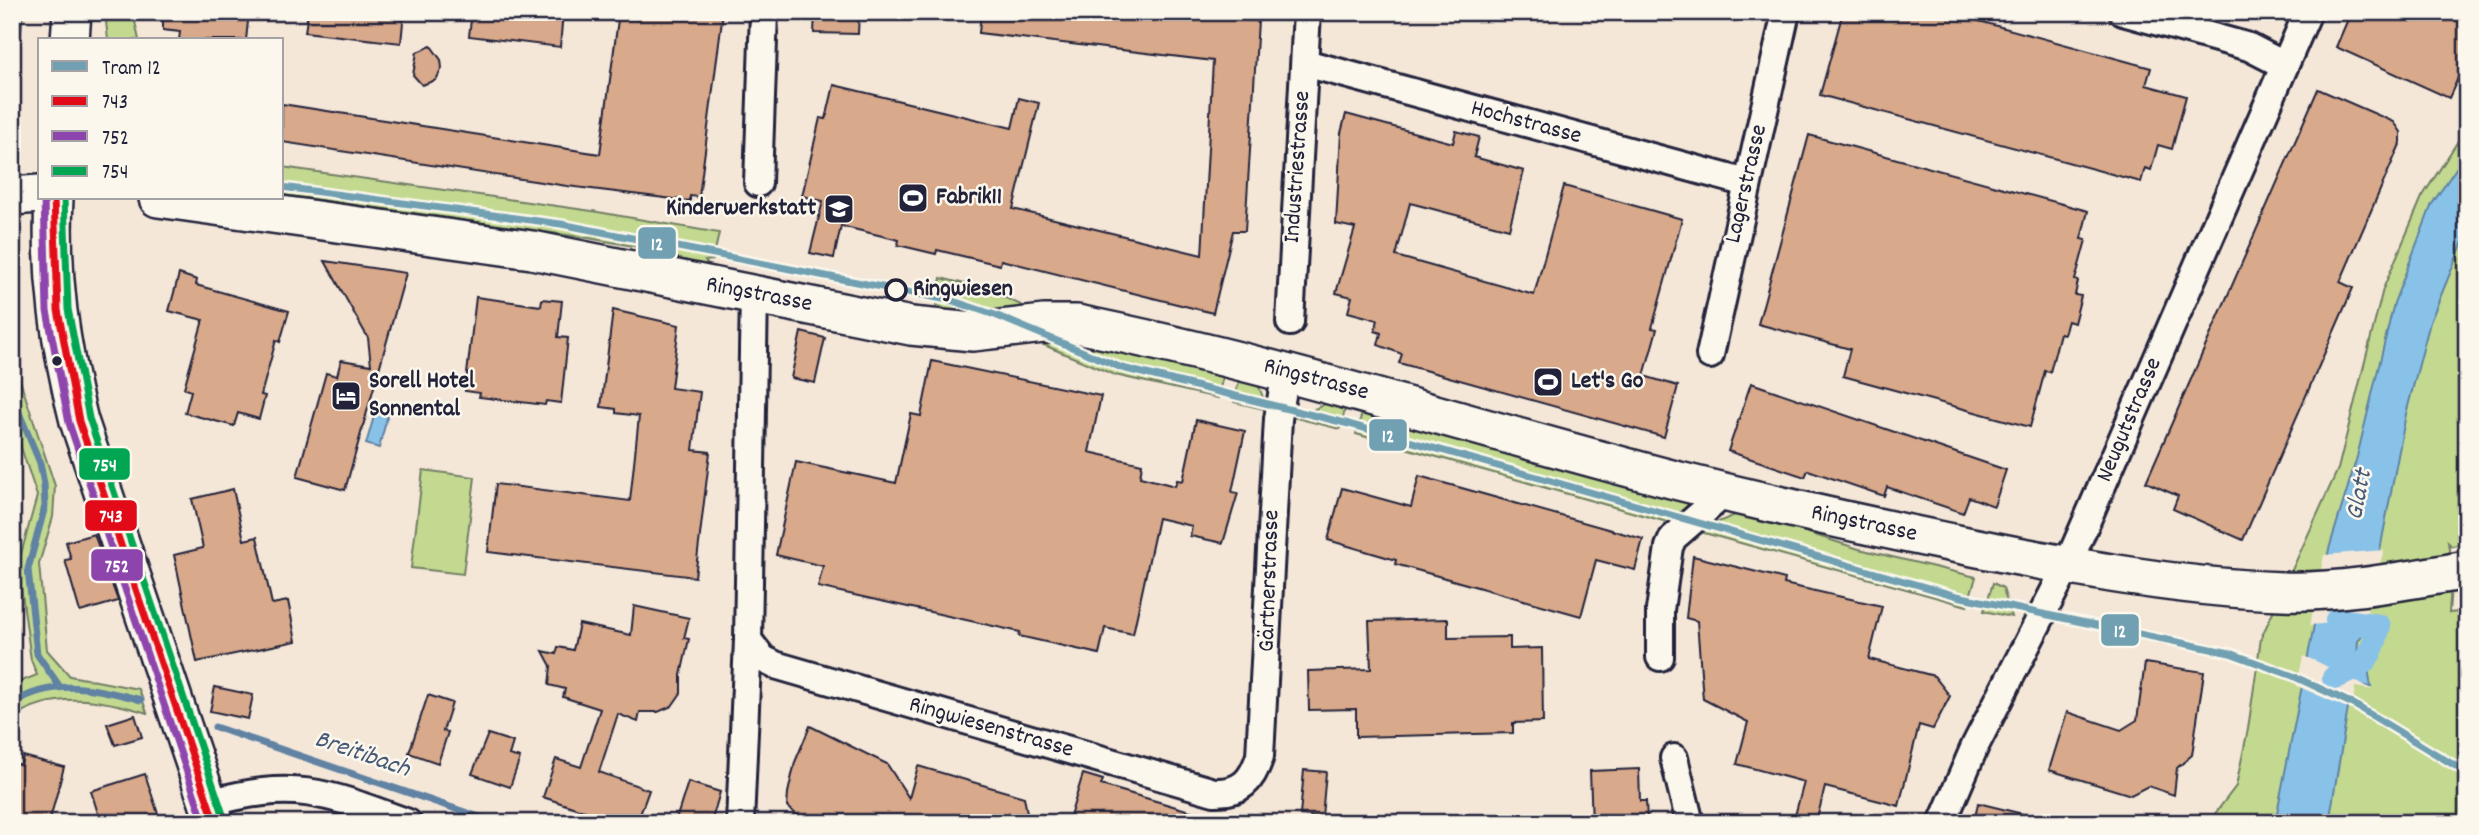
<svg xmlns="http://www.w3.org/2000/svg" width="2479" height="835" font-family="Dekko,sans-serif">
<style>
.green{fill:#c2d98f;stroke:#727e65;stroke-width:2}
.water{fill:#89c2e8;stroke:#6082a3;stroke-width:2}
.pier{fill:#f4e7d8}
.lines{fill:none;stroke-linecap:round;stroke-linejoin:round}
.stream{stroke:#6082a3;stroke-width:7}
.canal{stroke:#89c2e8;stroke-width:24}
.building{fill:#d8a98a;stroke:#22223b;stroke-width:2}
.minor-casing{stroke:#22223b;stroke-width:32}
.secondary-casing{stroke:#22223b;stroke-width:42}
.minor{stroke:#fbf7ec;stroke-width:26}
.secondary{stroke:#fbf7ec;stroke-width:37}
.bus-1-casing{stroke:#fbf7ec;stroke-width:12}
.bus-2-casing{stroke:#fbf7ec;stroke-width:12}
.bus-3-casing{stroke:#fbf7ec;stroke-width:12}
.bus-1{stroke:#e20a16;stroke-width:7}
.bus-2{stroke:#8e44ad;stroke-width:7}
.bus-3{stroke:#00a651;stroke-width:7}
.tram-1-casing{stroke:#fbf7ec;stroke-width:12}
.tram-1{stroke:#70a0b1;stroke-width:7}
.stop-dot{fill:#fbf7ec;stroke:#22223b;stroke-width:3.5}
.bus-dot{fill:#22223b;stroke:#fbf7ec;stroke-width:2.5}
.labels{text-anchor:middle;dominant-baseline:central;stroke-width:5;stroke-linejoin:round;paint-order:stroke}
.street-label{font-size:24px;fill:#22223b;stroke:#fbf7ec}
.poi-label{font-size:24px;font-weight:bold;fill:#22223b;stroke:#fbf7ec;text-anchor:start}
.stop-label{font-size:24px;font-weight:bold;fill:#22223b;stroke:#fbf7ec;text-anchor:start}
.water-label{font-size:26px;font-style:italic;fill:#465a78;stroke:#fbf7ec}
.line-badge{stroke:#fbf7ec;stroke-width:2.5}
.badge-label{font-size:19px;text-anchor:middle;font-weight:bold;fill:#fff}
</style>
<rect width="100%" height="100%" fill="#f4e7d8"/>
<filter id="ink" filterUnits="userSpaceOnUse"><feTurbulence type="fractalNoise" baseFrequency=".0143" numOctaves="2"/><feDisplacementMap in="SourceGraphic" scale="14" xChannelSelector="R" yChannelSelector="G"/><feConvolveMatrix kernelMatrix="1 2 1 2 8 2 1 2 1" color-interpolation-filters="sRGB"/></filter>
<g filter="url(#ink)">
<!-- green -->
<g class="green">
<path d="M12,12H23L12,116Z"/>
<path d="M105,12H133L139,40H108Z"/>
<path d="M2467,127V544L2451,546L2448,542L2452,572L2449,613L2467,611V823H2214L2211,819L2236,786L2248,729L2261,638L2338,469L2383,289L2422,197Z"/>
<path d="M282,167L592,211L719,233L713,260L705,261L711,269L650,249L588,238L282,195Z"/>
<path d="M941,278L988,290L1034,311L992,316L941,311L943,308L936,305Z"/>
<path d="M1032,340H1091L1224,370L1218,398L1115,375Z"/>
<path d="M12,356L55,486L53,517L39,564L47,650L70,676L139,689L147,713C103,699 52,690 12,718V685L37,675L31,660L18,565L37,496L12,420Z"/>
<path d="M1241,373L1255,377L1268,410L1234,402Z"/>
<path d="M1331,401L1347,402L1340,429L1296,418Z"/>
<path d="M1364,406L1694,499L1670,523L1356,434Z"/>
<path d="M423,470L475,477L463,574L411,568Z"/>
<path d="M1742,512L1859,549L1976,577L1967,606L1697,531Z"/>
<path d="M1993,583L2003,588L2011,617L1984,611Z"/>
</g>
<!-- water -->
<g class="water">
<path d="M2467,152V232L2430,322L2406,414L2380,550L2364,607L2365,631L2358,641L2357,657L2368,668L2371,687L2352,684L2329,823H2275L2329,549L2357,457L2394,303L2432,204Z"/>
<path d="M377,406L389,410L379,448L366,444Z"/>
</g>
<!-- pier -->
<g class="pier">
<path d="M2384,550L2367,607L2368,620L2310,625L2324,555Z"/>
<path d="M2303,656L2316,661L2373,690L2355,687L2352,710L2297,686Z"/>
</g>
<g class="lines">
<!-- stream -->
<g class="stream">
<path d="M12,396L40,463L44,484L45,506L28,569L37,654L60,687"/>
<path d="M12,704C53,677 97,688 141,700"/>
<path d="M215,727L497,823"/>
</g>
<!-- canal -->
<path class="canal" d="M2334,678C2367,663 2370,661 2379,626L2337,620"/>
</g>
<!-- building -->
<g class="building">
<path d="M163,12H249L246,40H179L180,32L163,30Z"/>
<path d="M308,12H404L401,43L305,32Z"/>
<path d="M472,12H563L560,47L469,36Z"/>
<path d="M619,12H723L699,197L690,196V201L567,186L282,142V104L600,154Z"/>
<path d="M815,12H859L858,34L814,33Z"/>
<path d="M981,12H1186L1258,21L1245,231H1233L1213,313L1001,260L1000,265L937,250L936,254L898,245L899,240L841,226L834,258L810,253L823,201L802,196L820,118L826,119L834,85L1012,128L1019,98L1039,103L1013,209L1202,255L1213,61L979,33Z"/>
<path d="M1843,12H1946L2151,68L2146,85L2186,96L2172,149L2158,145L2151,170L2145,168L2141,182L1820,95Z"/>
<path d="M2351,12H2467V58L2449,98L2336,47Z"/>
<path d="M431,46L441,60L442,68L436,80L422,85L413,75L417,52Z"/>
<path d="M2318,89L2394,122L2401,132V142L2340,282L2353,288L2243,540L2173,509L2178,496L2146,482Z"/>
<path d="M1346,114L1453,143L1456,131L1479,137L1474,157L1524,171L1509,229L1410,203L1396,256L1534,295L1564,186L1682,219L1652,328L1657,329L1644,376L1678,386L1664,437L1399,363L1402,354L1378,345L1381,333L1375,331L1378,320L1348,312L1352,297L1336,293L1355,228L1336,224L1341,133Z"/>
<path d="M1809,135L2088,211L2081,239L2086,240L2075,280L2078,281L2075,295L2081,296L2074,323L2068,321L2064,334L2060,333L2050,372L2045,371L2030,427L1843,376L1850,349L1758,324Z"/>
<path d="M325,261L406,273L345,490L297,477L326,373L337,376L341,360L371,365L368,338Z"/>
<path d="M179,274L197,280L196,285L289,311L280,342L276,340L261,395L265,396L259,419L238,413L234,426L185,413L191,391L184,388L203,320L169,311Z"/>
<path d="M476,297L541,306L542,299L562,301L558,337L568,338L561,403L546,401L545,405L479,397L480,393L465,391Z"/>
<path d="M613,310L679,325L671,388L700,392L693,450L710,452L695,577L488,552L496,484L630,501L639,416L616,413V409L601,407Z"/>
<path d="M801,332L825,338L815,383L791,378Z"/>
<path d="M932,361L1101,396L1089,452L1142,464L1140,477L1175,486L1177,480L1183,481L1196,420L1245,431L1232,492L1238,493L1223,543L1190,536L1192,526L1158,518L1133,634L1105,628L1099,654L1019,636L1020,632L818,587L823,566L776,555L796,462L896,483L911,414L921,416Z"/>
<path d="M1751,383L2006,470L1994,506L1969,497L1963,513L1887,487L1884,496L1808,470L1805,477L1728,451Z"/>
<path d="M1419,476L1643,539L1635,570L1596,560L1581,616L1395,564L1396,560L1328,540L1342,488L1411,507Z"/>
<path d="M233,489L244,540L257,537L272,604L288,601L296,641L197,662L174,555L203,548L192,499Z"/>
<path d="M94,534L118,601L80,612L65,560L71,559L66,542Z"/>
<path d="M1693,556L1785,579L1784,584L1882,606L1869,659L1934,676L1950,696L1933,729L1919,725L1899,806L1825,787L1816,823H1793L1804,782L1737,764L1748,722L1703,699L1697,621L1686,618Z"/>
<path d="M634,606L689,618L684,638L689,639L681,675V693L672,706L658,712H640L638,722L618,714L599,772L649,790L637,823H620L543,797L556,759L581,767L600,709L563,697L565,689L549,685L551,666L543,651L556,654L558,647L573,650L579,624L631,635Z"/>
<path d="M1448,619V638L1510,637V649L1542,648L1543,722L1513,723V733L1356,737V709L1309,710L1308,671L1371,669L1369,621Z"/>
<path d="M2145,663L2204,672L2192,755L2177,768L2174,795L2148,786L2131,795L2049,770L2067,712L2121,730L2137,720Z"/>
<path d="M215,687L253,695L248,719L210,711Z"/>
<path d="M428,695L452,703L443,731L448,732L438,763L409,753Z"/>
<path d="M135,715L142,737L115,745L107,724Z"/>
<path d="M810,726L887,764L909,798L918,766L1024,797L1029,823H799V817L787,806L788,793L795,762Z"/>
<path d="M488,734L513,742L509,755L520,758L510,787L472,774Z"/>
<path d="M23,756L64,767L49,823H12V762L21,765Z"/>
<path d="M1639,769L1640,801H1646L1647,820L1592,823L1590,771Z"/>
<path d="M1304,770L1326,772L1322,817L1300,815Z"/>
<path d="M145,774L161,823H101L91,791Z"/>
<path d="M1083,774L1103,780L1101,785L1214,818L1213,823H1068Z"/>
<path d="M688,782L720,792L711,823H675Z"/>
<path d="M1978,803L2031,816L2030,823H1974Z"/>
</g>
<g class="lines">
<!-- minor casing -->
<g class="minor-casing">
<g id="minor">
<path d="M2123,12L2249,47L2284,65"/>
<path d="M1305,63L1747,183"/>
<path d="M758,183L764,12"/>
<path d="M1290,322L1307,12"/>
<path d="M1710,355L1786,12"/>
<path d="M748,640L763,659L775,665L1214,792C1241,793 1252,781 1260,756L1278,419L1286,371"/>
<path d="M1660,657V610L1669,547L1673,538L1726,492"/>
<path d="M1674,758L1690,823"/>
<path d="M209,803C296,779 327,793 408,823"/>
<path d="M740,823L748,640L754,294"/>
<path d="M1942,823L1975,746L2067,566L2308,12"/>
</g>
</g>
<!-- secondary casing -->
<g class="secondary-casing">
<g id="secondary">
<path d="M70,40L72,12"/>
<path d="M12,196L40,194"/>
<path d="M54,198C50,275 60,346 79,421L215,823"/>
<path d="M158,198L532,250L911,326L973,332L1044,324H1077C1281,365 1478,429 1679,481C1766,503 1855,523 1943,541C2055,564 2168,587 2282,591C2343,593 2407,580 2467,570"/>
</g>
</g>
<!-- minor -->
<use href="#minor" class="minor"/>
<!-- secondary -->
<use href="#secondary" class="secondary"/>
<!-- bus-1 casing -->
<g class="bus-1-casing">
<path id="bus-1" d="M54,198L58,310L79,421L215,823"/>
</g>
<!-- bus-2 casing -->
<g class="bus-2-casing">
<path id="bus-2" d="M44,198L47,311L69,423L204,823"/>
</g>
<!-- bus-3 casing -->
<g class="bus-3-casing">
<path id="bus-3" d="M64,198L68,309L89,418L225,820"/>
</g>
<!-- bus-1 -->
<use href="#bus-1" class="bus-1"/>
<!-- bus-2 -->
<use href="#bus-2" class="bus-2"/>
<!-- bus-3 -->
<use href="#bus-3" class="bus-3"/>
<!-- tram-1 casing -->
<g class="tram-1-casing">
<path id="tram-1" d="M282,187L561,224L953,301L995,315L1122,368L1349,424L1957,596L2230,653L2293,676L2353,704L2467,773"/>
</g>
<!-- tram-1 -->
<use href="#tram-1" class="tram-1"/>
</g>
</g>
<!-- icons -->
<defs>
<g id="stadium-square" transform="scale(1.575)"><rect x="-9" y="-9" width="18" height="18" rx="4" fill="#22223b" stroke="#fbf7ec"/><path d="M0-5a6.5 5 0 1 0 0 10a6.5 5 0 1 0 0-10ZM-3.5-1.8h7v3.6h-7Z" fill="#fff"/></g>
<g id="school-square" transform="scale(1.575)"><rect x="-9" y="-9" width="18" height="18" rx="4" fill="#22223b" stroke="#fbf7ec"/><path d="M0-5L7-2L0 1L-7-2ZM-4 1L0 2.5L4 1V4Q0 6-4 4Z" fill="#fff"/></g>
<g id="hotel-square" transform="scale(1.575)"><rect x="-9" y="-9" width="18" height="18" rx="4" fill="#22223b" stroke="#fbf7ec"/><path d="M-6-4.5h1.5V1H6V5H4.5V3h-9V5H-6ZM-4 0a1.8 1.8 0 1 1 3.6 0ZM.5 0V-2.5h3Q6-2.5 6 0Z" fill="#fff"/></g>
</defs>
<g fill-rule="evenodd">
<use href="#stadium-square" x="913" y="198"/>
<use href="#school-square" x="839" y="209"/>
<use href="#stadium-square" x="1548" y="382"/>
<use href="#hotel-square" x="346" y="396"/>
</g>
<!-- markers -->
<circle class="stop-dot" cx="896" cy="290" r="10"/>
<circle class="bus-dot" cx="57" cy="361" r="6"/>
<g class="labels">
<!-- street labels -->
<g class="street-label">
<text transform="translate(1526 123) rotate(15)">Hochstrasse</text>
<text transform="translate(1298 167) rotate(-86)">Industriestrasse</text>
<text transform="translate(1747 184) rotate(-77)">Lagerstrasse</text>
<text transform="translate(759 295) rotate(11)">Ringstrasse</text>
<text transform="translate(1316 380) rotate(15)">Ringstrasse</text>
<text transform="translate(2130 420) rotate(-67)">Neugutstrasse</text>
<text transform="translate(1864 524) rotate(12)">Ringstrasse</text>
<text transform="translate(1270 581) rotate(-88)">Gärtnerstrasse</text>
<text transform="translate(991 728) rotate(16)">Ringwiesenstrasse</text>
</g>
<!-- poi labels -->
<g class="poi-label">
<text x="936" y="198">Fabrik11</text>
<text x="816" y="209" text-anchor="end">Kinderwerkstatt</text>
<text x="369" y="382">Sorell Hotel<tspan x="369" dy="28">Sonnental</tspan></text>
<text x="1571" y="382">Let's Go</text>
</g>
<!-- stop labels -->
<g class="stop-label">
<text x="913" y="290">Ringwiesen</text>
</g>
<!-- water labels -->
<g class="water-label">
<text transform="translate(2360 495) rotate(-79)">Glatt</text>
<text transform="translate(362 755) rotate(19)">Breitibach</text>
</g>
</g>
<g class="line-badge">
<rect x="637" y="226" width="40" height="34" rx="7" fill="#70a0b1"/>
<rect x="1368" y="418" width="40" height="34" rx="7" fill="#70a0b1"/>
<rect x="78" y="447" width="53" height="34" rx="7" fill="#00a651"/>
<rect x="84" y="499" width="54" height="33" rx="7" fill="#e20a16"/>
<rect x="90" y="548" width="54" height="34" rx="7" fill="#8e44ad"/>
<rect x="2100" y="613" width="40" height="34" rx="7" fill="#70a0b1"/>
</g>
<g class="badge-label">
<text x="657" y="250">12</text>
<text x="1388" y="442">12</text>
<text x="105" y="471">754</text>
<text x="111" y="522">743</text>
<text x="117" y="572">752</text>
<text x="2120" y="637">12</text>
</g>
<!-- margin -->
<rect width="2479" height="835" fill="none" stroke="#fbf7ec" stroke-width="42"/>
<rect x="21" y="21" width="2437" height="793" fill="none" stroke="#22223b" stroke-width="2.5" filter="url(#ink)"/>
<!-- legend -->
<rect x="38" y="38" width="245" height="161" fill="#fbf7ec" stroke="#a4a2a5" stroke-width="2"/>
<rect x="52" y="61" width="35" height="10" fill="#70a0b1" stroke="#a4a2a5" stroke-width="2"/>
<text x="102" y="74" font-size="21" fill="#22223b">Tram 12</text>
<rect x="52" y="96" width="35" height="10" fill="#e20a16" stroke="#a4a2a5" stroke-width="2"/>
<text x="102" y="108" font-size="21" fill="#22223b">743</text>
<rect x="52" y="131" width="35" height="10" fill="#8e44ad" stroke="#a4a2a5" stroke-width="2"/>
<text x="102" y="144" font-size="21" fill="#22223b">752</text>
<rect x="52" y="166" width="35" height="10" fill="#00a651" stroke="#a4a2a5" stroke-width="2"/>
<text x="102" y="178" font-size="21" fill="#22223b">754</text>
</svg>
